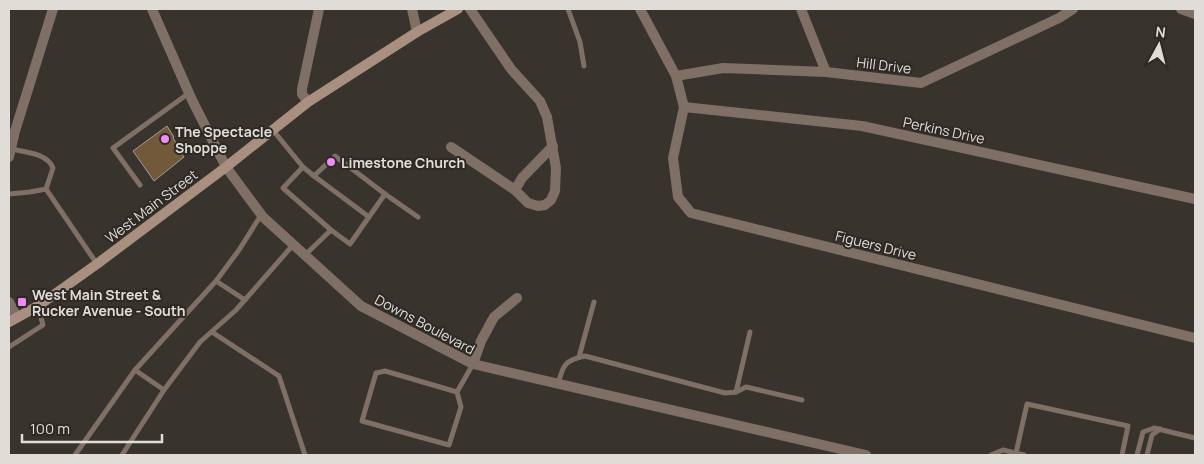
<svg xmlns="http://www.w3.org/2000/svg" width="1204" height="464" font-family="Manrope,sans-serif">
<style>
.building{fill:#725939;stroke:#a29c95}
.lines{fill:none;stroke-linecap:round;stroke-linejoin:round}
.service{stroke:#7f6f64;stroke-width:5}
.minor{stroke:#7f6f64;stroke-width:10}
.tertiary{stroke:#7f6f64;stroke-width:10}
.secondary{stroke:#a88f7f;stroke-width:10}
.poi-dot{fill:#ee8bf8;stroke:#2e2924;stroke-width:2}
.labels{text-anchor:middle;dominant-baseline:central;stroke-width:4;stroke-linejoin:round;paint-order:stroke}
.street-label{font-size:14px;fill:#e0ddd9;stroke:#2e2924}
.poi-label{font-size:14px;font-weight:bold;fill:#e0ddd9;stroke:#2e2924;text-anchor:start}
</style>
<rect width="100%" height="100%" fill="#38332d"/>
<!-- building -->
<path class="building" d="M167,126L174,137L173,138L178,146L177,147L184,157L154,181L133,151Z"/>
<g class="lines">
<!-- service -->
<g class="service">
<path d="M568,9L580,42L584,66"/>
<path d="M272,129L303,167"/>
<path d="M11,149C25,152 47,153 53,168L46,189"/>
<path d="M314,176L369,217"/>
<path d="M140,185L113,148L189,93"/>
<path d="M9,194L30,192L46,189L97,264"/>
<path d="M385,194L418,217"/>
<path d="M261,215L239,250L216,281L135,370L164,390L200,342L236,310L293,245"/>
<path d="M305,255L331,230L350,244L385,194L335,156L314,176L303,167L283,188L331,230"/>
<path d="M216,281L245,300"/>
<path d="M212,332L279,376L305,455"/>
<path d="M9,347L43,325L38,306"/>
<path d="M579,357L594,302"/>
<path d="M558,384C563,365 565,360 585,356L725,393L736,392L746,387L802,400"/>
<path d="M457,392L461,407L449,445L362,421L376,373L385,371L457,392L473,364"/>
<path d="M736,392L750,332"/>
<path d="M1016,453L1027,404L1128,426L1122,455"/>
<path d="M75,455L135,370"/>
<path d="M122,455L164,390"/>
<path d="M991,455L1003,450L1024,455"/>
<path d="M1137,455L1143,432L1154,428L1195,438"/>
<path d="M1147,455L1152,435L1160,429"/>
</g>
<!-- minor -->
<g class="minor">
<path d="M412,9L417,32"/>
<path d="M640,9L676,76L684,107L673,158L678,197L691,213L1195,338"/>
<path d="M801,9L826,72"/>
<path d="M1181,9L1195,14"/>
<path d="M676,76L723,68L826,72L921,83L1059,18L1073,9"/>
<path d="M308,102L302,94V89L319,9"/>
<path d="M684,107L862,126L1195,199"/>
<path d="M451,147L515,190L528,203L538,206L545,205L551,200L555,191L556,168L547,117L540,101L511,69L470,9"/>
<path d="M9,157L15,131L53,9"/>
<path d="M515,190L522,178L553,146"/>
<path d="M9,302L17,317"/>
<path d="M473,364L481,341L494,317L517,298"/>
</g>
<!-- tertiary -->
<path class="tertiary" d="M152,9L192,100L226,167L263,217L361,306L473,364L866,455"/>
<!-- secondary -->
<path class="secondary" d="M9,322L38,306L97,264L226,167L308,102L417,32L458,9"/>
</g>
<!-- markers -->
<g class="poi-dot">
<circle cx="165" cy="139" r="5"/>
<circle cx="331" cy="162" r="5"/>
<rect x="17" y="297" width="10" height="10" rx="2.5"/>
</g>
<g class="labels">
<!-- street labels -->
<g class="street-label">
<text transform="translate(884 65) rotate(7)">Hill Drive</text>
<text transform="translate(944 130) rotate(12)">Perkins Drive</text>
<text transform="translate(151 206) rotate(-37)">West Main Street</text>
<text transform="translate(876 245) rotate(14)">Figuers Drive</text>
<text transform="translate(425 324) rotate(28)">Downs Boulevard</text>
</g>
<!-- poi labels -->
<g class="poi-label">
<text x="175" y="131">The Spectacle<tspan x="175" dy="16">Shoppe</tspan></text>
<text x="341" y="162">Limestone Church</text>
<text x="32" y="294">West Main Street &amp;<tspan x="32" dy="16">Rucker Avenue - South</tspan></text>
</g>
</g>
<!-- border -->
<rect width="1204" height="464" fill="none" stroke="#e0ddd9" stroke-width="20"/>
<!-- north arrow -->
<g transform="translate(1159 45) rotate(7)" stroke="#2e2924" stroke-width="4" paint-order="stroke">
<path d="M0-4L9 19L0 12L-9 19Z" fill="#e0ddd9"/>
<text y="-8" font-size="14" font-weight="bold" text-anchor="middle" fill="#e0ddd9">N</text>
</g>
<!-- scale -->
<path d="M22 434v8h140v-8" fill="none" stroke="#e0ddd9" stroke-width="2.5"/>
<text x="30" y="434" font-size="15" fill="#e0ddd9" stroke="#2e2924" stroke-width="4" paint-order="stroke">100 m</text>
</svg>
